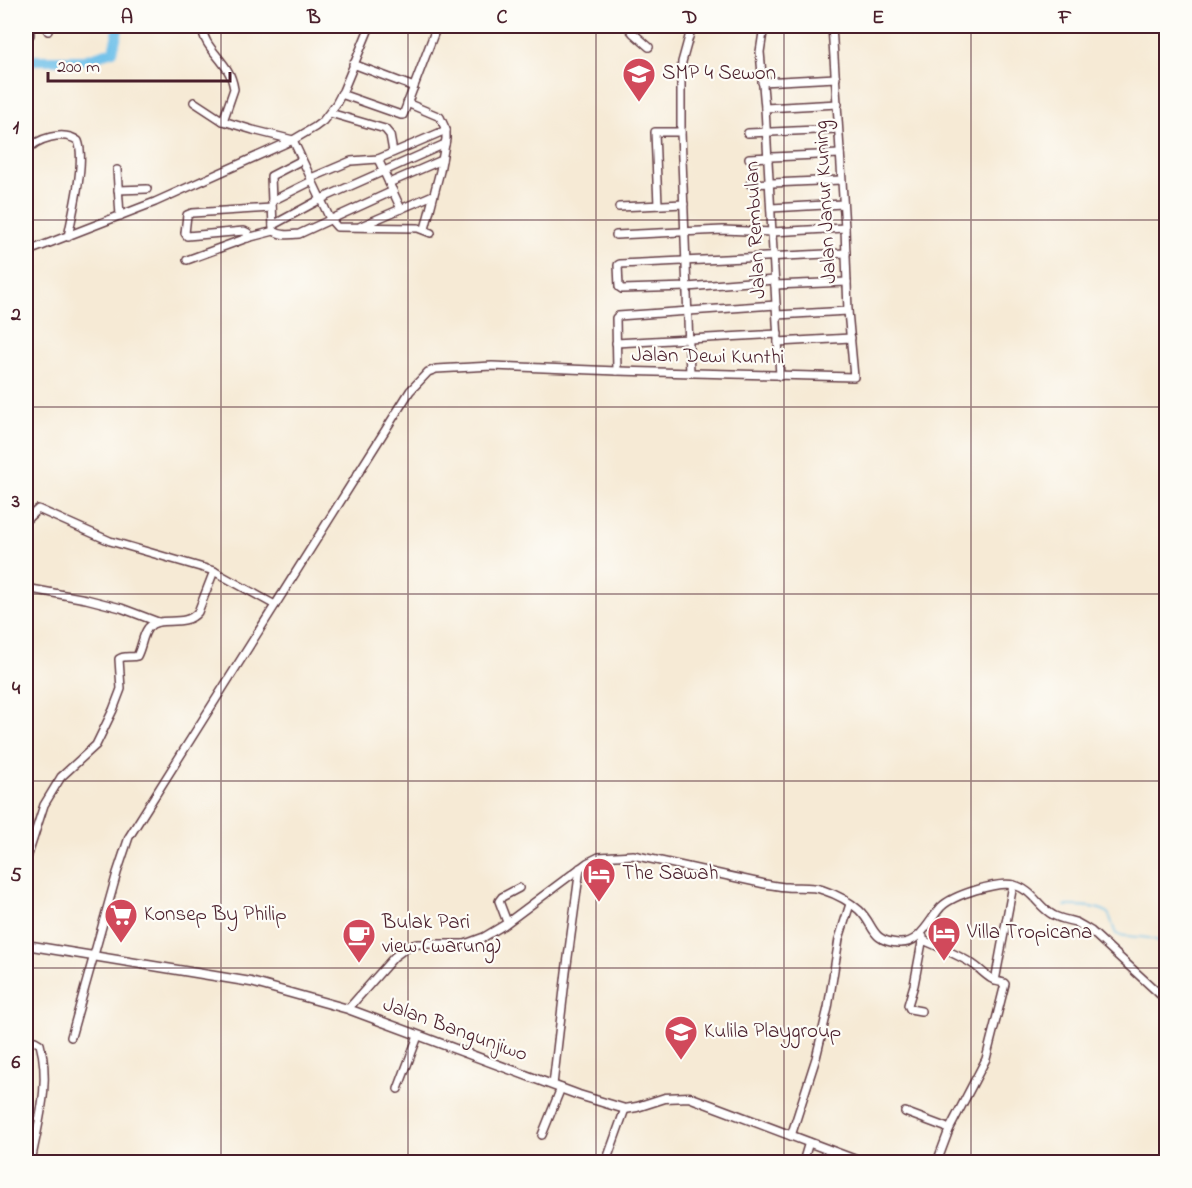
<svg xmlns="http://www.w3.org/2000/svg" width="1192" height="1188" font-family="'Indie Flower',sans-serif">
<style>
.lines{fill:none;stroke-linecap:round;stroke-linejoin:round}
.stream{stroke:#6dc0e9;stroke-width:1.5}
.river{stroke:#6dc0e9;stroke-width:10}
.minor-casing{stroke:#643d44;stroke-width:10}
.major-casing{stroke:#643d44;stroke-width:11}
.minor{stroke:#fff;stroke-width:7}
.major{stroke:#fff;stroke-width:8}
.grid{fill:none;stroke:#4a1f2b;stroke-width:1.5;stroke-opacity:0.55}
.labels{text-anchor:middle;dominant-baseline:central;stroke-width:4.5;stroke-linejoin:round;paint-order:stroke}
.poi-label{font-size:21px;fill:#4a1f2b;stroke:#fdfcf7;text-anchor:start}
.street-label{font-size:21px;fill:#4a1f2b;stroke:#fdfcf7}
.neatline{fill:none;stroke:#4a1f2b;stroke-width:2}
.grid-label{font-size:20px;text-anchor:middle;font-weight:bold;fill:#4a1f2b}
</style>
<rect width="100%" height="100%" fill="#fdfcf7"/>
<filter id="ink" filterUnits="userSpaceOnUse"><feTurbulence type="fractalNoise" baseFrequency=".0167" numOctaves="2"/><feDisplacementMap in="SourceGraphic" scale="12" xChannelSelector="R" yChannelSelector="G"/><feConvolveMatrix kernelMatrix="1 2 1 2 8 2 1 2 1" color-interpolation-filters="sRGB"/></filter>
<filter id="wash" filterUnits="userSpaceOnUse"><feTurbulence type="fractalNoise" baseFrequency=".008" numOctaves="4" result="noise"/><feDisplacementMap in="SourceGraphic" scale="24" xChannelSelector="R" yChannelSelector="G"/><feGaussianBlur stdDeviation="1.35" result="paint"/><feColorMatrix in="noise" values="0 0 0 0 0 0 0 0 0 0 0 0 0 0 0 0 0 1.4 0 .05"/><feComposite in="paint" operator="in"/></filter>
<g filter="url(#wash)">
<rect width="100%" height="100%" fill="#f6ead5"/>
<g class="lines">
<!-- stream -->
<path class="stream" d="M1065,906C1075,906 1103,905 1109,915C1112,921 1113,928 1116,934C1132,939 1149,934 1164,944L1166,952"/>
<!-- river -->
<path class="river" d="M26,60H84L113,51L119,26"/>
</g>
</g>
<g filter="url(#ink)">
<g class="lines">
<!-- minor casing -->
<g class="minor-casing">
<g id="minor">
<path d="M202,26C203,45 219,55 228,71C231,76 233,83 234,89L223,121"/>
<path d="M627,26L633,33L649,47"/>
<path d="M764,26L760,52L765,108L780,376"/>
<path d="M48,31L49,26"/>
<path d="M30,35V26"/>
<path d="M353,64L414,87"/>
<path d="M762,82L836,78"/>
<path d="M341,94L401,115H403L437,26"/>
<path d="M194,102L223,121L253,130L293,140L330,219L337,227L418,228L431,233"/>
<path d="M407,103L440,117L446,130V139L440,171L425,229"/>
<path d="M765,108L838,104"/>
<path d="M330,113L385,129L390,135L393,152"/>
<path d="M748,133L838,129"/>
<path d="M26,152C36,138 64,130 78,141C86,160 72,215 68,237"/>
<path d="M749,158L840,154"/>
<path d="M378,159L401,209"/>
<path d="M302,160L271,176L273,228L274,231C281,236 290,235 299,234L393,191"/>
<path d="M117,170L120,216"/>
<path d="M311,178L351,161L378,159L446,130"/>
<path d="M389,183L442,160"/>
<path d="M750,184L841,180"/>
<path d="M118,190L147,189"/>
<path d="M272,201L312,181"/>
<path d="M658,205L655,132H681"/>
<path d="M619,207L684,204"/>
<path d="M771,208L843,204"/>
<path d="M273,225L321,199L445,144"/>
<path d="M361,226L433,195"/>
<path d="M616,235L723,230L772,232L845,228"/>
<path d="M247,238L248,233L244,231L187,236L185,233L187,215L192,213L272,208"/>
<path d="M26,252L155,202L293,140L315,127L323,121L336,104L343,91L370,26"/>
<path d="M187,260L247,238L274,231"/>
<path d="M775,280L687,287L622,289L619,287L618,265L620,264L846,253"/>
<path d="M775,285L847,282"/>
<path d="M777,315L848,311"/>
<path d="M778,342L851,338"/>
<path d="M616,343L778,334"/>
<path d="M617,371L616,318L618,316L776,305"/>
<path d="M690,373L681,132V76L682,62L692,26"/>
<path d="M26,520L38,509L110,541L214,571L219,574L275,605"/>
<path d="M26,588L86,599L121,608L158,622"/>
<path d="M26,603L29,589"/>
<path d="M26,861L44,805L61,777L96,745L113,710L121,689L119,659C124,655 131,658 137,656C142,647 142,636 148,628C159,614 184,629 198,612L214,571"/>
<path d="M507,922L499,901L502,897L519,888"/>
<path d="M923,940C939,947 956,954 971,963C984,971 987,980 1004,983L1005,984L986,1059L949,1130"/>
<path d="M995,981L1013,885"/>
<path d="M348,1009L394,957L409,946L418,944H465L484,937L504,925L587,863L599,857L633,855L765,884C772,885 780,887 787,887C798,888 813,886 823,890C835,894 850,902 859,910C875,925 870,941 898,943C920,945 929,920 941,907C953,895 997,881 1014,885C1033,890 1038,907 1053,915C1060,919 1068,920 1075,922C1080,924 1086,928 1091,931L1166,1000"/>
<path d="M921,1011L910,1009L908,1005L914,985L923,937"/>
<path d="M71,1037L117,873L129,837L410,391L428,372L436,369L492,366L617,371L854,377L848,311L845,228L832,26"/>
<path d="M26,1040L35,1041L40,1044C51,1084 38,1123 31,1162"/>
<path d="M553,1085L566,972L580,868"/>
<path d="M398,1089L418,1036"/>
<path d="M905,1112L945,1127L949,1130L937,1162"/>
<path d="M26,1131L36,1133"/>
<path d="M542,1135L561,1088"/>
<path d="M791,1136L816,1058L828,1008L839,939L850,904"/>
<path d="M606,1162L625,1109"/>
<path d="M803,1162L809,1142"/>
<path d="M836,1162L838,1154"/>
</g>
</g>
<!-- major casing -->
<g class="major-casing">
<path id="major" d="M26,945L251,982L348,1009L579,1095L625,1109L637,1107L665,1098L689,1097L861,1162"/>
</g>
<!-- minor -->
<use href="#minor" class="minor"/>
<!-- major -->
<use href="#major" class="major"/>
</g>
</g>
<!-- grid -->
<path class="grid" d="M221,26V1162M408,26V1162M596,26V1162M784,26V1162M971,26V1162M26,220H1166M26,407H1166M26,594H1166M26,781H1166M26,968H1166"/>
<!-- icons -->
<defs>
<g id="school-pin" transform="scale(1.725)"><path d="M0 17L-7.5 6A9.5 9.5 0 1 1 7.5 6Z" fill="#d1495b" stroke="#fdfcf7"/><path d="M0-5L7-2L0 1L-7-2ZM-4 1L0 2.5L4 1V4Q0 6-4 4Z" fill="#fff"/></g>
<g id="hotel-pin" transform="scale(1.725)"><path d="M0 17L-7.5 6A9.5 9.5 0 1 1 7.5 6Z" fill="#d1495b" stroke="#fdfcf7"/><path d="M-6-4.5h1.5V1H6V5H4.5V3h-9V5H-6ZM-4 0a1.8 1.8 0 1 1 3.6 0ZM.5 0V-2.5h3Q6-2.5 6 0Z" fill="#fff"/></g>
<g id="supermarket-pin" transform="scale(1.725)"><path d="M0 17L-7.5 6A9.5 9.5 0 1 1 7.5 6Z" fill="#d1495b" stroke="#fdfcf7"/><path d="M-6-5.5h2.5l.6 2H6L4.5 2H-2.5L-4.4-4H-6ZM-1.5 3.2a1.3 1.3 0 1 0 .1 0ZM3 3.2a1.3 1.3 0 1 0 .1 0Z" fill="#fff"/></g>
<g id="cafe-pin" transform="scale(1.725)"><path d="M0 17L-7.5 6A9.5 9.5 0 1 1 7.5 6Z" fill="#d1495b" stroke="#fdfcf7"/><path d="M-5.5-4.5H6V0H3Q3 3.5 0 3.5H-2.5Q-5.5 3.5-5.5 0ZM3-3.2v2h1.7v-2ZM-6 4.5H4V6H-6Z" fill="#fff"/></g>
</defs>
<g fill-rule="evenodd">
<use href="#school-pin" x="639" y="74"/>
<use href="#hotel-pin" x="599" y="874"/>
<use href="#supermarket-pin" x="121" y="915"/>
<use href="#hotel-pin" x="944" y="933"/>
<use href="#cafe-pin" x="359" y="935"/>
<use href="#school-pin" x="681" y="1032"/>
</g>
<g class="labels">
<!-- poi labels -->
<g class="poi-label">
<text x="662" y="74">SMP 4 Sewon</text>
<text x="622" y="874">The Sawah</text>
<text x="144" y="915">Konsep By Philip</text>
<text x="382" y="923">Bulak Pari<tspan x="382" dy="24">view (warung)</tspan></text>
<text x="967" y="933">Villa Tropicana</text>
<text x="704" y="1032">Kulila Playgroup</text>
</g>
<!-- street labels -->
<g class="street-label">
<text transform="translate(826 202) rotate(-93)">Jalan Janur Kuning</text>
<text transform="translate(756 230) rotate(-93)">Jalan Rembulan</text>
<text transform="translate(708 357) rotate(1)">Jalan Dewi Kunthi</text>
<text transform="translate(455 1030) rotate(20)">Jalan Bangunjiwo</text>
</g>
</g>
<!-- margin -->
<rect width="1192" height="1188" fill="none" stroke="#fdfcf7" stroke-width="66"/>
<!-- scale -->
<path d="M48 72v9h182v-9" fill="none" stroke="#4a1f2b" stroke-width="3"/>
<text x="57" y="72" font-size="18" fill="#4a1f2b" stroke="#fdfcf7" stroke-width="4.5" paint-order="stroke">200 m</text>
<rect x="33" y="33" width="1126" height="1122" class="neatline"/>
<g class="grid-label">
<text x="127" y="23">A</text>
<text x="314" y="23">B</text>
<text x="502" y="23">C</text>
<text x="690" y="23">D</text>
<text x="878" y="23">E</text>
<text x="1065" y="23">F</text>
<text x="16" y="133">1</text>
<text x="16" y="320">2</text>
<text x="16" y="507">3</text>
<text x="16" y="694">4</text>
<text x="16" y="881">5</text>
<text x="16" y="1068">6</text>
</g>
</svg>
